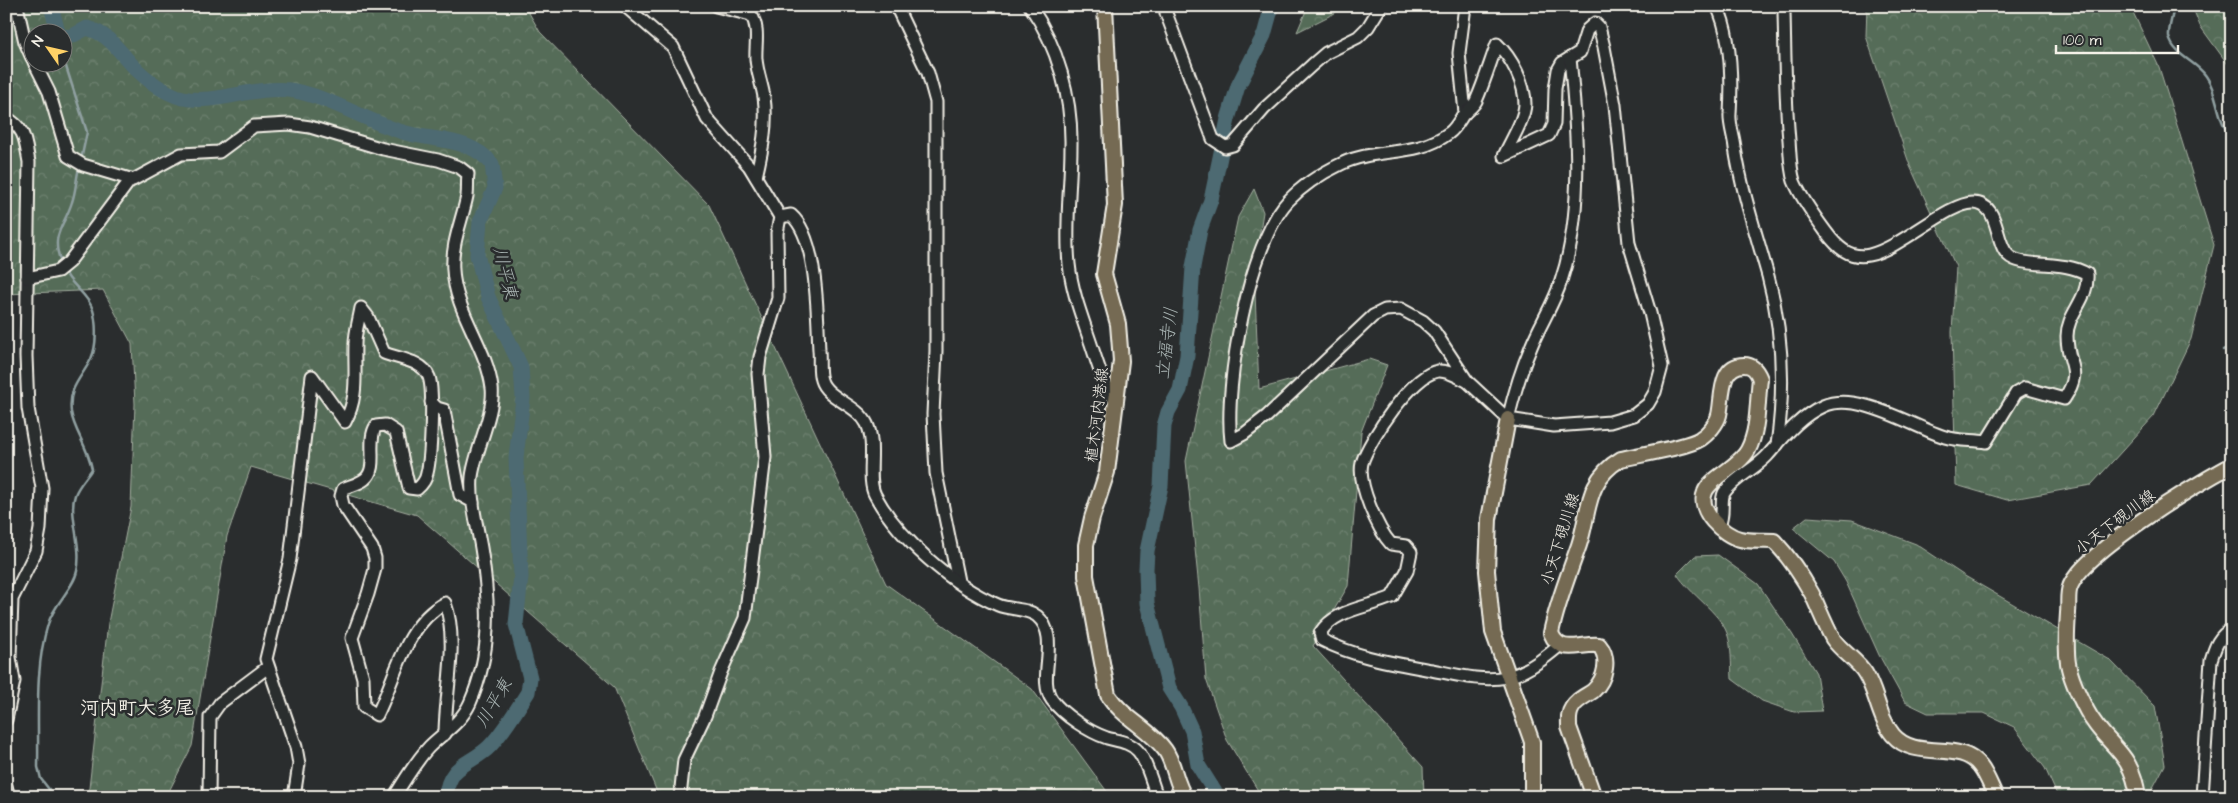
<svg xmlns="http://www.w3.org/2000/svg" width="2238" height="803" font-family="'Architects Daughter','Klee One',sans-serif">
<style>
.forest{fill:url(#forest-crowns);stroke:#a4aea0;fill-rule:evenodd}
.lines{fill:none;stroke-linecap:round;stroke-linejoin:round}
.stream{stroke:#90a0a1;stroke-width:2.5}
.river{stroke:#4d6a72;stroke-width:15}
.minor-casing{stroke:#f4f1e8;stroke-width:15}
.major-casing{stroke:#f4f1e8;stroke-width:18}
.minor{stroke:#2a2d2e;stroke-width:11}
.major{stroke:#746b52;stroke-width:14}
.labels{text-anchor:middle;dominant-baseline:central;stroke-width:5;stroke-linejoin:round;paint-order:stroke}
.street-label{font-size:16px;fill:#f4f1e8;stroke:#2a2d2e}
.water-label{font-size:18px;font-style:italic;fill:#a9b4b3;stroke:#2a2d2e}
.quarter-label{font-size:19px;font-weight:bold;fill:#f4f1e8;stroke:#2a2d2e}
</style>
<defs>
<pattern id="forest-crowns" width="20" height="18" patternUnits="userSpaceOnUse" patternTransform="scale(1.25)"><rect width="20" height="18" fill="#556c58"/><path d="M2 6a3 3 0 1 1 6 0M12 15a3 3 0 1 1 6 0" fill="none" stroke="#6e8170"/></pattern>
</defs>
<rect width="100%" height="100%" fill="#2a2d2e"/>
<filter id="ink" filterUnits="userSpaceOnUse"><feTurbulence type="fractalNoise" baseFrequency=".02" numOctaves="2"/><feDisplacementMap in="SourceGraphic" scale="10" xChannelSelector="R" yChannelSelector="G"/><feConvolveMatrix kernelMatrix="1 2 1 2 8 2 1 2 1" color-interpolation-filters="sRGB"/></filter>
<g filter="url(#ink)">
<!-- forest -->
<g class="forest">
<path d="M6,6H525L540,32L709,205L886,584L1032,689L1111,797H659L614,687L417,515L251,467L227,536L192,746L166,797H88L108,623L131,507L135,404L132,344L103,290L6,294ZM32,32H62V62H32Z"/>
<path d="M1308,6H1339L1335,13L1297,32Z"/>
<path d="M1867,6H2130L2159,67L2214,245L2191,339L2154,416L2091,485L2007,500L1956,485L1952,332L1956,267L1910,166L1866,36Z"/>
<path d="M2192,6H2232V70L2200,26Z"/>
<path d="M1254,189L1263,212L1254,269L1259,389L1369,359L1387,365L1361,432L1348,586L1313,646L1423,767L1424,797H1262L1227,740L1206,679L1199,588L1186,461L1238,217Z"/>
<path d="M1807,517L1852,520L1916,544L1963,575L2110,660L2155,706L2165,765L2148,797H2058L2045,768L2014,727L1984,713H1928L1905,702L1879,655L1846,582L1834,562L1793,528Z"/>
<path d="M1718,555L1758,584L1792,634L1816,673L1822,711L1794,712L1762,701L1732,679C1731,664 1732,646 1727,633C1719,612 1690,594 1677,574L1695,556Z"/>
</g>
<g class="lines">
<!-- stream -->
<g class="stream">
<path d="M2174,6C2173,15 2168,29 2169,37C2174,56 2196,61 2206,76C2219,94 2216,121 2232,137"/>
<path d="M62,54L87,132L81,160"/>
<path d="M62,265C49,234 64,228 72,202C76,191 76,179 79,168"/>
<path d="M2223,350L2232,346"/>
<path d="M55,797L41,779L38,767C39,719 34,669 48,624C53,605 74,588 77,571C83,546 68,515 75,495C78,486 87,477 92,469C88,447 74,431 71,412C68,387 81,379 91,359C97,346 97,324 93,310C88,294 70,285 64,270"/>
</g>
<!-- river -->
<g class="river">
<path d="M51,6L58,32"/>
<path d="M62,37L72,36L87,28C105,33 114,44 125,57C139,74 162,93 183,98C214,105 254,86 289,90C330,96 366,122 406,133C435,141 472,138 492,164L495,188L480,222L477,255L488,297L521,367L523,398L516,458L521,577L516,624L530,678L528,692C516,711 505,730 490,746C473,764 448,763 446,797"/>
<path d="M1218,797L1198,765L1192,731L1181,707L1169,688L1147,603L1146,569L1147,551L1161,486L1164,426L1168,412L1180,390L1187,356L1193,267L1200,230L1211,200L1228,119L1238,86L1264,35L1272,6"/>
</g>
<!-- minor casing -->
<g class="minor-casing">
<g id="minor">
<path d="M17,6L25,42L32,58"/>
<path d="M625,6L673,47L707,119L749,166L780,217L777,233L778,298L760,357L758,374L765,457L745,618L721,672L705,716L684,760L680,797"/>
<path d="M716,6L751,15C760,28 755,45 756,59C757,72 762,84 764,97C768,124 762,151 756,177"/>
<path d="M896,6L928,73L936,102V351L933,414L936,473L958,581"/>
<path d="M1030,6C1058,46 1072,98 1071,146C1071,185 1065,224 1069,264C1072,292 1082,317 1091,344C1098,365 1103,384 1116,403"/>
<path d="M1166,6V13L1213,139L1225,147L1233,145L1264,109L1312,65L1326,53L1358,37L1368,27L1381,6"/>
<path d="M1465,6L1459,53L1465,113"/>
<path d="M1717,6C1732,37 1732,80 1730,114C1729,124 1734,137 1735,148C1742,192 1756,233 1768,276C1783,332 1785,388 1777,445"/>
<path d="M1595,23L1599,27L1604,47L1615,105L1629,243L1650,313L1662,366L1655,392L1648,404L1634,415L1610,422L1554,426L1508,419L1467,381L1434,331L1423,321L1401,309L1385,310L1373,316L1267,416L1244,434L1231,441C1224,385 1249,243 1288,201C1303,185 1322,173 1341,164C1376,147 1416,158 1449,133C1455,129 1459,121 1463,115C1467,110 1473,107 1476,101C1484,83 1490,63 1497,44C1512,58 1525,84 1525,104C1524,121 1511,140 1504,156L1549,135L1554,124L1555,89L1558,70L1562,63L1580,52L1587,30Z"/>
<path d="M34,62L49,92L68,156L83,165L130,179L133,180L181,154L219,152L254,126L289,124L310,127L383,149L438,160L459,167L468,174C467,181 468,188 467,196C462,221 451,244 453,270C455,312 487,347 492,388C495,412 475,451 472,477C470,500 477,524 481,548C490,601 492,653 470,703C461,723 443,733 429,747C415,762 405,780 394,797"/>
<path d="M6,118C26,128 25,142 29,162L26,356L28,408L42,488L40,529L36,551L12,599L10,657L14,681L6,720"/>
<path d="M780,217L791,215C818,238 817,315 819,350C820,359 818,371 821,380C826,398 858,405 867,424C877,446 866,478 875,495C898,538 953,586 998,605C1010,610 1027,608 1037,616C1062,637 1036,678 1052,700C1063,715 1089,732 1107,738C1118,741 1130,742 1138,751C1146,760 1153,785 1157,797"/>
<path d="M27,278L58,271L69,262L131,179"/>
<path d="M1467,381C1458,377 1448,370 1438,371C1413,374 1369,440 1362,463C1357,483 1378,530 1391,544L1406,546L1411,552L1407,571L1392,597C1367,608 1335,609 1320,633L1322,640C1357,658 1394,663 1432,670C1457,675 1482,682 1507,677C1526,673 1545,658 1559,646"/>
<path d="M431,402L437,408L444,410L460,495L473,502"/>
<path d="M1508,419C1514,394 1521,370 1531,347C1540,324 1554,304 1561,281C1584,213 1577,129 1570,58"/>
<path d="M1719,526C1725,513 1720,501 1724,493C1733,479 1755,469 1767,456C1783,438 1800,416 1823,406C1858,391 1911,426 1945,437C1958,441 1973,440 1986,442L2016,393L2025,388L2064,399C2084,369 2067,367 2067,336C2067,313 2089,300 2087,274C2062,259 2022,269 2008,255C1994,241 2000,203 1973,203C1948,203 1901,248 1869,255C1849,259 1837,247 1826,232C1815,217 1801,198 1794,181C1790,168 1790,153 1789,140C1785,97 1785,54 1784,11L1782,6"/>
<path d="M6,786L9,797"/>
<path d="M209,797L210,717L220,703L268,667"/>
<path d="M294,797L299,764L296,747L266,659L290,559L312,376L345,422C359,396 354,373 355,344C355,332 359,320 361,308L368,317L384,353C398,359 423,360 429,377C434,391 431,458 427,473C426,480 423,484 417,489L409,488L396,432L385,425L376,426C366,441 379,468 365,479C359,484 349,486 343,489L341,496L343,505L372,548L375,558V569L368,594L352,638L363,678L364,707L377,715C396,677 405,624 445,603C459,641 445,693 445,734"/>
<path d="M2202,797L2211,660C2215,647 2219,635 2232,629"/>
</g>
</g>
<!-- major casing -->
<g class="major-casing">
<g id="major">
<path d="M1105,6L1115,205L1104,274L1118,324L1121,361L1107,472L1092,518L1086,545V576L1108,695C1123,718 1149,728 1165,750C1175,764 1175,783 1185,797"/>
<path d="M1508,419L1489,519L1487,571L1493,632L1532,742V797"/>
<path d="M1594,797L1569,727C1569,720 1568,714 1572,708C1576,700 1586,696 1593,691C1606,679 1610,658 1599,645C1580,643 1560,656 1551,633C1557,603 1569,574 1579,545C1590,512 1585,480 1621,459C1638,455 1688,447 1700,439C1708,434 1717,423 1719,415C1723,398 1719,365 1744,365C1753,365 1757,371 1760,379C1757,402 1759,429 1748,450C1739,467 1710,478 1705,492C1697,511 1723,535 1740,539C1751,542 1763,540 1774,541C1789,557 1802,576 1812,594C1819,609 1825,625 1833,639C1842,652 1857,660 1865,673C1877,692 1878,717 1893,735C1916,762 1960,739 1980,766C1987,775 1991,787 1996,797"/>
<path d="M2138,797C2132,749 2106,747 2087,711C2065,670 2065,659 2068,613C2069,605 2067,594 2070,587C2083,552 2197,484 2232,465"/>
</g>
</g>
<!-- minor -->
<use href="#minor" class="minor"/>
<!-- major -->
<use href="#major" class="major"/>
</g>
</g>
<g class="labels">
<!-- street labels -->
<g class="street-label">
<text transform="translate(1097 415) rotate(-83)">植木河内港線</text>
<text transform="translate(2115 522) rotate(-37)">小天下硯川線</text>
<text transform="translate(1560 539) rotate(-73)">小天下硯川線</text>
</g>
<!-- water labels -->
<g class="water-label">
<text transform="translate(505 273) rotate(76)">川平東</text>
<text transform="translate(1167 343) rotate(-83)">立福寺川</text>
<text transform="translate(494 703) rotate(-59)">川平東</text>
</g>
<!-- quarter labels -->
<g class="quarter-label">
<text x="137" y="708">河内町大多尾</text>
</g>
</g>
<!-- margin -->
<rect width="2238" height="803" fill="none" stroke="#2a2d2e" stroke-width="25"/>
<rect x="12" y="12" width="2213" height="778" fill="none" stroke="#f4f1e8" stroke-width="2" filter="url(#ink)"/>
<!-- north arrow -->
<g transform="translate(48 48) rotate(304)"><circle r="24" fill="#2a2d2e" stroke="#7b7b78"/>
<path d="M0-4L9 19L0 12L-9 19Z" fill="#ffd166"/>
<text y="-8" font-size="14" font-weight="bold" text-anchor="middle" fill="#f4f1e8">N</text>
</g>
<!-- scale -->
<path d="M2056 45v8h122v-8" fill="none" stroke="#f4f1e8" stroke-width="2.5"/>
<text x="2063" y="45" font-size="15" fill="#f4f1e8" stroke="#2a2d2e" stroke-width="4" paint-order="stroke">100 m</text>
</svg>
